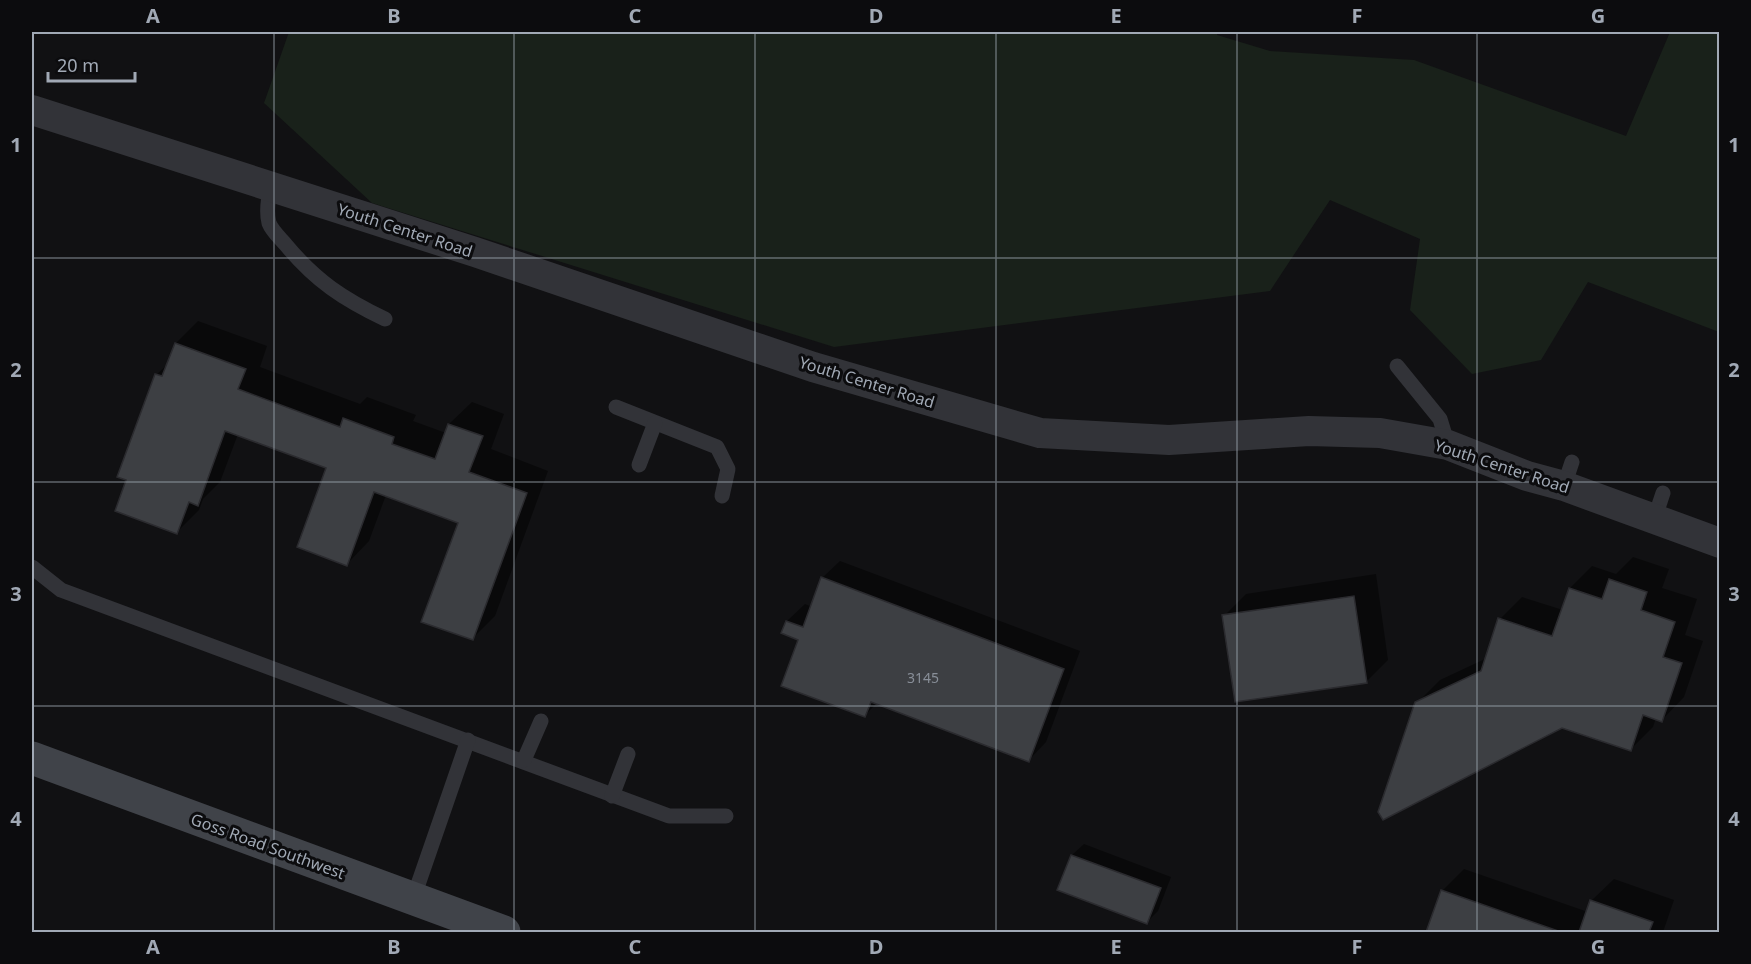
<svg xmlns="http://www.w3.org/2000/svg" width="1751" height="964" font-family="'Noto Sans',sans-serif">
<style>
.green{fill:#19211a}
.shadow{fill:#0007}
.building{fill:#3d3f43;stroke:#2b2b2f;stroke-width:1.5}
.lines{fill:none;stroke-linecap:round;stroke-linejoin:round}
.lane{stroke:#323338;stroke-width:15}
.street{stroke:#323338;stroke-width:30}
.secondary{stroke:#404349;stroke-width:33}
.grid{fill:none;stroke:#a1a9b5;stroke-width:1.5;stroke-opacity:0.55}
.labels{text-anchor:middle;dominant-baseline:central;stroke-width:6;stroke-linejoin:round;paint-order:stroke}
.number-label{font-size:14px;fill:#888e98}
.street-label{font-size:16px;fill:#a1a9b5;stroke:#0c0c0e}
.neatline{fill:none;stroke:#a1a9b5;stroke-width:2}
.grid-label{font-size:20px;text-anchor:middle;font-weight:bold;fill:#a1a9b5}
</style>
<rect width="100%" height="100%" fill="#111113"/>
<!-- green -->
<path class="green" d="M289,32H1217V35L1270,51L1414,60L1626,136L1670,32H1719V332L1588,282L1541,360L1472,374L1410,310L1420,239L1330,200L1270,291L834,347L372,203L264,103Z"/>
<!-- shadow -->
<g class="shadow">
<path d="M198,321L267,346L260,367L360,404L367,397L416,415L413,421L446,433L449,424L472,402L504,414L491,449L548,471L495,616L472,639L459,522L386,495L369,541L347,564L328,467L238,434L220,482L203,499L199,510L176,533L128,479L156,375L169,363L176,343Z"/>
<path d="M1633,557L1669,569L1662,588L1697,599L1685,635L1703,641L1684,697L1662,720L1656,718L1653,727L1630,750L1562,726L1417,703L1440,680L1487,658L1500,619L1522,597L1563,610L1570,588L1592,566L1616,574Z"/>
<path d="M840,561L1080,651L1046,742L1029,760L877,703L865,715L800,639L783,632L787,621L805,604L812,607L822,578Z"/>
<path d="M1376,574L1388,660L1366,682L1224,616L1246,594Z"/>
<path d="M1084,844L1171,877L1158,911L1147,922L1072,855Z"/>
<path d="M1464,869L1588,912L1591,901L1614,879L1674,900L1663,932H1427L1442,891Z"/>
</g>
<!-- building -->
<g class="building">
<path d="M175,343L246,369L238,389L340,427L343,418L394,437L392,444L435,459L448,424L483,436L469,472L527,493L473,640L421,622L458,523L374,492L347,566L297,547L326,468L225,431L198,506L189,502L177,534L115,511L126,480L117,477L155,374L162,376Z"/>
<path d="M821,577L1064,669L1029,762L871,702L865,717L781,686L798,640L781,633L786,621L803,627Z"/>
<path d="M1609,579L1647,592L1641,610L1675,622L1663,657L1682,663L1662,722L1643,715L1631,751L1562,728L1383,820L1378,812L1415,702L1481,671L1498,618L1552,636L1569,588L1602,599Z"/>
<path d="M1354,596L1367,683L1235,702L1222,615Z"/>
<path d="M1071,855L1161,888L1147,924L1057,890Z"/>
<path d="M1441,890L1561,932H1426Z"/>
<path d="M1590,900L1653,922L1649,932H1579Z"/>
</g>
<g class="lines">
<!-- lane -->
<g class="lane">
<path d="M271,187C268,199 266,211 269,223C272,231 281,239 286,245C316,281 343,299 385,319"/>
<path d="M1397,366L1440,419L1448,445"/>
<path d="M616,407L717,447L728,469L722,496"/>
<path d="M639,465L655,423"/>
<path d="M1564,486L1572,462"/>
<path d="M1654,520L1663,493"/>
<path d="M32,567L61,590L669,816H726"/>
<path d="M524,760L541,721"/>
<path d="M612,796L628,754"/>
<path d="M413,899L468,740"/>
</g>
<!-- street -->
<path class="street" d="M32,110L475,252L813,367L1040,433L1169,440L1309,431L1380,433L1448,445L1527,476L1564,486L1720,543"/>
<!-- secondary -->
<path class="secondary" d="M32,758L504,932"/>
</g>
<!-- grid -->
<path class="grid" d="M274,32V932M514,32V932M755,32V932M996,32V932M1237,32V932M1477,32V932M32,258H1720M32,482H1720M32,706H1720"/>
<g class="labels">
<!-- number labels -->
<g class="number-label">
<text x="923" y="677">3145</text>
</g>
<!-- street labels -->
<g class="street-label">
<text transform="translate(405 230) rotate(18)">Youth Center Road</text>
<text transform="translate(867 382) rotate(17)">Youth Center Road</text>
<text transform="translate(1502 466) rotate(18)">Youth Center Road</text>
<text transform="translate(268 846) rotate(20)">Goss Road Southwest</text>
</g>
</g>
<!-- border -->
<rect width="1751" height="964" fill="none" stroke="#0c0c0e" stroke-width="66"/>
<!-- scale -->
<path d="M48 72v9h87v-9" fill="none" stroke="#a1a9b5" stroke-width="3"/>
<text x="57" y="72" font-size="18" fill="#a1a9b5" stroke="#0c0c0e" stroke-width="4.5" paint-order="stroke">20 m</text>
<rect x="33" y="33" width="1685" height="898" class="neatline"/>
<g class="grid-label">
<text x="153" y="23">A</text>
<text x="394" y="23">B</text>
<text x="635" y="23">C</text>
<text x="876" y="23">D</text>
<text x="1116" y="23">E</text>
<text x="1357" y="23">F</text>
<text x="1598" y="23">G</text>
<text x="16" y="152">1</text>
<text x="1734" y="152">1</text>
<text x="16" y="377">2</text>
<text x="1734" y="377">2</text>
<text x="16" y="601">3</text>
<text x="1734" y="601">3</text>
<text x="16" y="826">4</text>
<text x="1734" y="826">4</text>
<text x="153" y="954">A</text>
<text x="394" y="954">B</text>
<text x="635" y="954">C</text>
<text x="876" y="954">D</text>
<text x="1116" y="954">E</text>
<text x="1357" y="954">F</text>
<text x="1598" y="954">G</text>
</g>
</svg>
